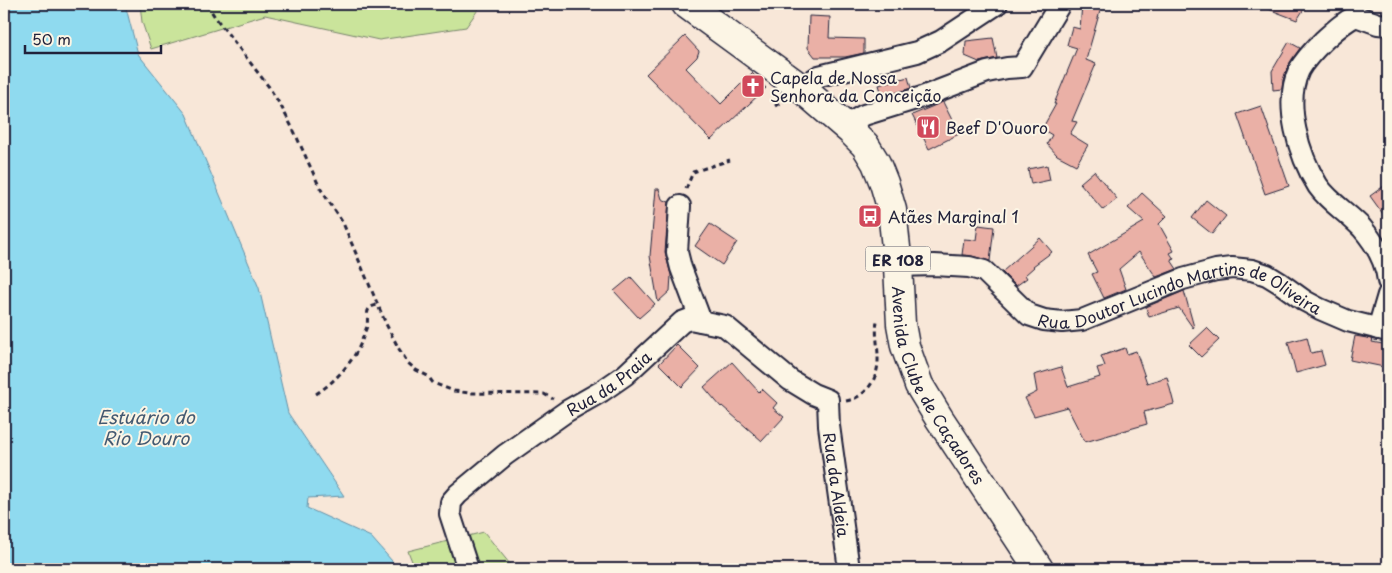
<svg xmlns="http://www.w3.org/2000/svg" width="1392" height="573" font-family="'Playpen Sans',sans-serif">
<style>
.green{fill:#cae49b;stroke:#76836b}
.water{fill:#8fdaef;stroke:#6390a7}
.building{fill:#eab0a6;stroke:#22223b}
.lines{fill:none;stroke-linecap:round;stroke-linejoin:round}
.street-casing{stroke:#22223b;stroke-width:24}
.primary-casing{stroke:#22223b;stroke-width:31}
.path{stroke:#22223b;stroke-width:3;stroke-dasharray:5 4;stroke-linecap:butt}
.street{stroke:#fcf5e5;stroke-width:20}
.primary{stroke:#fcf5e5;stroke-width:28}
.labels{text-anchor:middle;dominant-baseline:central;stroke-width:4;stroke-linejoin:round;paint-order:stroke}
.shield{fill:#fcf5e5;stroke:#63616e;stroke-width:1}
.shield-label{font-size:15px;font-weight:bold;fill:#22223b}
.poi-label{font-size:16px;fill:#22223b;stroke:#fcf5e5;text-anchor:start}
.street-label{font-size:16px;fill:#22223b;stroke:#fcf5e5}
.water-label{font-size:18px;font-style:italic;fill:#435971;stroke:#fcf5e5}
</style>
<rect width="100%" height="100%" fill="#f8e7d8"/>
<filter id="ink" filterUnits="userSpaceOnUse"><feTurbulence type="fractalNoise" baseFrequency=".02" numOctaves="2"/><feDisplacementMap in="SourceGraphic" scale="10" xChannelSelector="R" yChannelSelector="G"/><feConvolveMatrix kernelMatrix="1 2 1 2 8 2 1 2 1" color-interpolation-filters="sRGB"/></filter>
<g filter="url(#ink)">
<!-- green -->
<g class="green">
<path d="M140,4H482L466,27L379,40L265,15L151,49L142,22Z"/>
<path d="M484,532L514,569H415L408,551Z"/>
</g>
<!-- water -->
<path class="water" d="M4,4H125L138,54L186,114L259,288L288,413L344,496L308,498L307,508L371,537L392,561L396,569H4Z"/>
<!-- building -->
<g class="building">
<path d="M1082,4H1102L1086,60L1096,64L1072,121L1077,122L1070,134L1088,145L1076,165L1057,155L1047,144L1052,135L1042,129L1056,104H1054L1077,48L1067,45L1072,27L1080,29Z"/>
<path d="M1258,4H1307L1297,20L1258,5Z"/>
<path d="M809,16L830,17L829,38L864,39V53L845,57H815L808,48Z"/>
<path d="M685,36L699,51L697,57L686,68L721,104L752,73L766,88L711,140L646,74Z"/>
<path d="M993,38L997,58L979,62L965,56L966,41Z"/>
<path d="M1289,42L1300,48L1288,66L1283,80L1282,89L1273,90L1272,71Z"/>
<path d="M908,77L911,88L883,97L879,85Z"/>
<path d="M943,102L959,134L929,149L912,115Z"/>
<path d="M1261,106L1289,186L1265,194L1237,114Z"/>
<path d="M1047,165L1050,180L1031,184L1028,169Z"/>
<path d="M1094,171L1117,199L1103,210L1080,183Z"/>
<path d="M1388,183V221L1370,196Z"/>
<path d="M656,189H659L662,199L669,202L665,252L671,275L670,291L658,302L650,256Z"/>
<path d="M1142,193L1167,216L1159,224L1174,251L1170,253L1174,259L1171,260L1177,269L1156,277L1139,252L1119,269L1126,289L1104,298L1092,274L1097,272L1088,255L1144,222L1128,208Z"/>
<path d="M1206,200L1226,216L1212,234L1192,218Z"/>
<path d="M710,224L737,242L722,265L695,246Z"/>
<path d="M978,225L994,227L990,261L972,256L962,255L964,239L976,240Z"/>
<path d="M1040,238L1052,252L1033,266L1034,267L1025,275L1027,278L1016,286L1002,272Z"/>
<path d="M631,277L655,304L639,318L614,291Z"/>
<path d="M1184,291L1194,327L1193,328L1179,308L1149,317L1146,307Z"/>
<path d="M1207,328L1219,340L1201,357L1189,345Z"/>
<path d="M1355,336L1373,339L1372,342L1388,345L1384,367L1350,360Z"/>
<path d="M1307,337L1311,353L1321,351L1325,365L1296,373L1288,342Z"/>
<path d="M677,345L700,368L682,387L659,364Z"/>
<path d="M1125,348L1127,354L1136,351L1147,383L1167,377L1174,404L1144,412L1147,424L1085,442L1067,407L1034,416L1025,398L1037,392L1034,375L1061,367L1068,387L1100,377L1097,368L1105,366L1101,356Z"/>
<path d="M732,362L759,392L762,389L777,403L773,408L784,417L762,441L722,406L721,407L704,387Z"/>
</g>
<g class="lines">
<!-- street casing -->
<g class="street-casing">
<g id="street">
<path d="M1388,25L1378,24L1356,16C1343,22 1334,31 1323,41C1314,50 1305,59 1299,70C1283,104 1299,156 1318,186C1330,203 1348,213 1362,228C1375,243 1386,262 1388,281"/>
<path d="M801,88L819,76L917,52L941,41L997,4"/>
<path d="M845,126L864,115L922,97L987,72L1007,68L1022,67L1060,4"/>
<path d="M680,206L677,252L681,268L701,321"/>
<path id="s1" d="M898,266L934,265L969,267L984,271L1029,315L1044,320L1062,322L1082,320L1183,279L1216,270L1232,268L1252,270L1267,275L1280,283L1305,301L1320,309L1348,321L1388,331"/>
<path d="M1378,329L1388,295"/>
<path id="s2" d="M468,569L450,514L451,502L458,494L505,455L567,411L602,391L625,375L682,322L690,319L725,326L790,380L813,394L828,400L829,426L849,569"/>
</g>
</g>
<!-- primary casing -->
<g class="primary-casing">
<g id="primary">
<path id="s3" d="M686,4L801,88L851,131L865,145L876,163L884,183L892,210L898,266L901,324L905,346L919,385L939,418L1039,569"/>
</g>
</g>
<!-- path -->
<g class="path">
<path d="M207,4L215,17L269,87L282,108L294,131L320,188L343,223L386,324L399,349L408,363L416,370L428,376L433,383L454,391L469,393L544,394L553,399"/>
<path d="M775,106L783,101"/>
<path d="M686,189L693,172L730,160"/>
<path d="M316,394C334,383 357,358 363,337C364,333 366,330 367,326C369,315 363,307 378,305"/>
<path d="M846,401C867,397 879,378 878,357C878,345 875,334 877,321"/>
</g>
<!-- street -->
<use href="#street" class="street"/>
<!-- primary -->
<use href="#primary" class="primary"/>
</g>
</g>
<!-- icons -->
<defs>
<g id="church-square" transform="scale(1.25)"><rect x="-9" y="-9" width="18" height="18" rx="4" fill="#d1495b" stroke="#fcf5e5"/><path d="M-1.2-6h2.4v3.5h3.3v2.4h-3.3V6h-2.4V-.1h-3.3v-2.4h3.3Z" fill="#fff"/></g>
<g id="restaurant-square" transform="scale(1.25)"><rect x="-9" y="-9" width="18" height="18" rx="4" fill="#d1495b" stroke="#fcf5e5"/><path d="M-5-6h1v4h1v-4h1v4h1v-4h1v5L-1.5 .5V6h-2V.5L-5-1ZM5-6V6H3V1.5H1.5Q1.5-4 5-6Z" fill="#fff"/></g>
<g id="bus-square" transform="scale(1.25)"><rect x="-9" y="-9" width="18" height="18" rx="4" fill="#d1495b" stroke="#fcf5e5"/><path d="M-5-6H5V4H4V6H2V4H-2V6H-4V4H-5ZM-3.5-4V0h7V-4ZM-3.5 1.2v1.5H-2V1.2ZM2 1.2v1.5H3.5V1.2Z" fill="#fff"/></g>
</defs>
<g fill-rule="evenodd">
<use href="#church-square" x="753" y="86"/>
<use href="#restaurant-square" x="928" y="127"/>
<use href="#bus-square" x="870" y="216"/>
</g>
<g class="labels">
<!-- shield labels -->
<rect class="shield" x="865.5" y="246.5" width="65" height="25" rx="4"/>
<g class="shield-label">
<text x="898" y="259">ER 108</text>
</g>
<!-- poi labels -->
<g class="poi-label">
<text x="770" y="77">Capela de Nossa<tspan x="770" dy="18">Senhora da Conceição</tspan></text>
<text x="946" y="127">Beef D'Ouoro</text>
<text x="888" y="216">Atães Marginal 1</text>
</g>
<!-- street labels -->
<g class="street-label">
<text stroke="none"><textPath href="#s1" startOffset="311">Rua Doutor Lucindo Martins de Oliveira</textPath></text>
<text stroke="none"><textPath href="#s2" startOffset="268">Rua da Praia</textPath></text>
<text stroke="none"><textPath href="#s3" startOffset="484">Avenida Clube de Caçadores</textPath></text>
<text stroke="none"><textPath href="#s2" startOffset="621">Rua da Aldeia</textPath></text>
</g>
<!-- water labels -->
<g class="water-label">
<text x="146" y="416">Estuário do<tspan x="146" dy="21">Rio Douro</tspan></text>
</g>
</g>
<!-- margin -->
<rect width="1392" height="573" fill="none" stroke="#fcf5e5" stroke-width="20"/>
<rect x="10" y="10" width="1372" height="553" fill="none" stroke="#22223b" stroke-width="2" filter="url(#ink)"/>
<!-- scale -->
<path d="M25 45v8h136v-8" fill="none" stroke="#22223b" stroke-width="2.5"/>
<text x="32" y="45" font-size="15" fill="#22223b" stroke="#fcf5e5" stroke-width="4" paint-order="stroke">50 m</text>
</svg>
